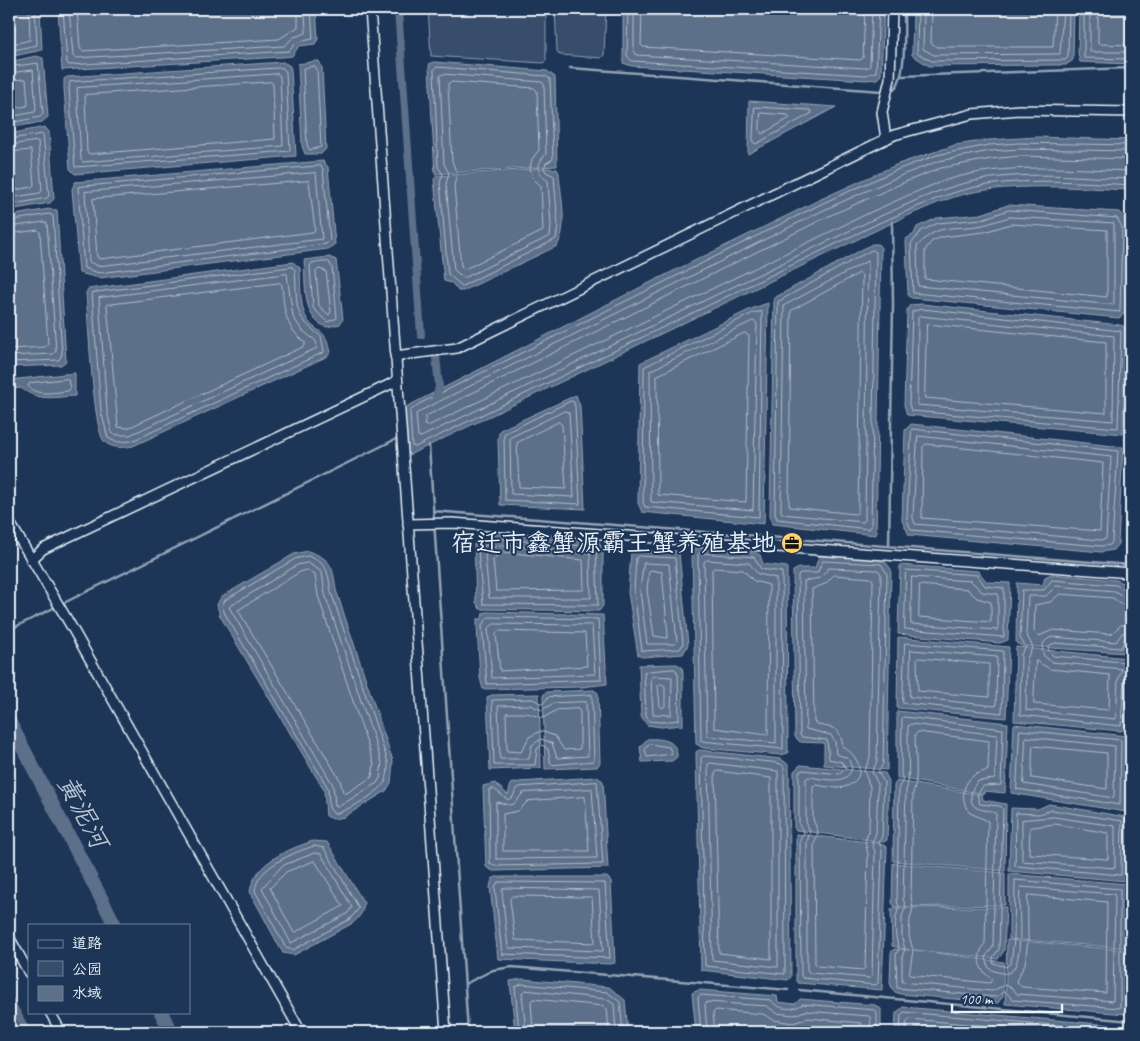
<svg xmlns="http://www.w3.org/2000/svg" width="1140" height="1041" font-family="Caveat,'LXGW WenKai TC',sans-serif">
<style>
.green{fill:#374d6c;stroke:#909fb2}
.water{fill:#5d7089;stroke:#95a4b5}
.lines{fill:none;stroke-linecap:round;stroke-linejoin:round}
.shore{stroke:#b0bdcc;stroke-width:1}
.stream{stroke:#95a4b5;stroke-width:2.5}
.canal{stroke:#5d7089;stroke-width:8}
.river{stroke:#5d7089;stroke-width:14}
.minor-casing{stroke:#e8f1f8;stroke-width:12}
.minor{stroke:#1d3557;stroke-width:9}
.labels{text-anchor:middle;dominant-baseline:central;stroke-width:4;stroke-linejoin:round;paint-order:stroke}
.poi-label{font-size:25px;fill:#e8f1f8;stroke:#1d3557;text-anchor:end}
.water-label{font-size:26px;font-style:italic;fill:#b7c4d1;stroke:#1d3557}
</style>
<rect width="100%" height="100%" fill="#1d3557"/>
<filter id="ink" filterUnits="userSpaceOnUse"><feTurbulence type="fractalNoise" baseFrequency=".02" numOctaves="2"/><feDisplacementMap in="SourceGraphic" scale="10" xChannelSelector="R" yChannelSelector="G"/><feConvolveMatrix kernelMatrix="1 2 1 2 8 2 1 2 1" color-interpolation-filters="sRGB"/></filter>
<g filter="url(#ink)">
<!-- green -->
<g class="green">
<path d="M428,9H546V61L543,63L431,56Z"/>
<path d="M555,9H606L604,55L601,58L560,55L557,51Z"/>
</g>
<!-- water -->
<g class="water">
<path d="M9,9H40L42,50L9,57Z"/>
<path d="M58,9H316L318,39L315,44L299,46L292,56L282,57L62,70Z"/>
<path d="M623,9H884L881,75L877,79L866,80L632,66L623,63Z"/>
<path d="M913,9H1074L1073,60L1066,65H1056L929,66L912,55Z"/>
<path d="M1079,9H1131V64L1080,62L1078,53Z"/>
<path d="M36,56L43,58L48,117L42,122L9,128V62Z"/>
<path d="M316,61H319L322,68L326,149L321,154H305L302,146L298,64Z"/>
<path d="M283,62L290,66L291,70L296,156L75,174L70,169L64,88V79L67,77Z"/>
<path d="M434,62L547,71L555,77L557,166L435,174L429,67L430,63Z"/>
<path d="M749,101L836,107L748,154Z"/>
<path d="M45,127L49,132L54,199L50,203L9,210V134Z"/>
<path d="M1037,137L1131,140V190C1079,188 1026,183 974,192C942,198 911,215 881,228L407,456L404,408L645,285L821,199L898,164L955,145L989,140Z"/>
<path d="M323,161L328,167L335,244L328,249L99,278L79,273L72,189L75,182Z"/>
<path d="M547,168L557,169L559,173C560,193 569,227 557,246L463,291H458L452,283L444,281L434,179L437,176Z"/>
<path d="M1008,205L1119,212L1125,219L1127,226L1126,312L1119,318L912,298L908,296L906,239L914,234L917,227L937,218L981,214Z"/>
<path d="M49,209L57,210L66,361L61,365L9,367V216Z"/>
<path d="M872,244H878L881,248L876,535L772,524L770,515L774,298Z"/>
<path d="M329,257L336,260L343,319L340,324L327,327C301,320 306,281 304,260Z"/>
<path d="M293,262L300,268C301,283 299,306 307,319C317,335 324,325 331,352L328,356L133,446C124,448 111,449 104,441C93,430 88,316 86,293L88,289Z"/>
<path d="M768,303L764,524L642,512L638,503L640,363L751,309Z"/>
<path d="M922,304L1120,325L1125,327L1123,434L907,415L904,405L907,310L910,305Z"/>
<path d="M75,373V396C53,397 40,402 21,388L9,389V380Z"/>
<path d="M576,395L580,406L585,509L500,505L498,438L500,430Z"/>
<path d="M911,424L1123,447L1118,544L1113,550L1101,552L909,535L902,520L905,430Z"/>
<path d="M495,534L599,542L603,552V606L599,611L480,609L476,602L474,544L484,542Z"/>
<path d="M695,548L756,553L760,555L763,564L787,567L788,753L781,755L703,748L696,744L692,551Z"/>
<path d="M308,551C332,559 333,567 336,590L393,761L391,783L386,791L344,817L333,819L326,816L324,790L220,616L217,605L221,597L294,554Z"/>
<path d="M633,551H676L679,553L688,645L683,654L642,657L638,655L628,592L631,553Z"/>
<path d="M819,556L883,559L891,569L887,770L824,765V743L800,742L795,737L793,571L799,568H815Z"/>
<path d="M900,565L978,571L987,582L1010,583L1008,640L1000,643L898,634Z"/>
<path d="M1051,574L1117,580L1129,586V643L1126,653L1022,646L1016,643L1017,583L1043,585L1045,577Z"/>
<path d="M487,612L603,615L607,684L582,687L483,689L480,678L477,626V619H482L483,613Z"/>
<path d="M898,637L1009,647L1006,718L897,708Z"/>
<path d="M1016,647L1128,658L1127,728L1121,731L1014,721Z"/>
<path d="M677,664L682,667L683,673V725L661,727L647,725L641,716L639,665Z"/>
<path d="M594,690L598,693L600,763L597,767L545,769L543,695L547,692Z"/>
<path d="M539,694L541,768L490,770L487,697L492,695Z"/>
<path d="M897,711L1008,723L1005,793L984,791V794L897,778Z"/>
<path d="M1014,724L1127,736L1126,812L1011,793Z"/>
<path d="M647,739C662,738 678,740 677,757L672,761L642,762L640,747Z"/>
<path d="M699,750L781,759L789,765L791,977L788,980L701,970L696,752Z"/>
<path d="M800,765L885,773L889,781L887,840L884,842L796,830L794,828V771Z"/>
<path d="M597,777L603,781L608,868L493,871L486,867L483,786L495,783L508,795L511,784L519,782Z"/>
<path d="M897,781L982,795L983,800L1006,804L1005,871L893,861L894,785Z"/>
<path d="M1049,804L1126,817L1127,881L1009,871L1011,808L1038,809Z"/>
<path d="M796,834L879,843L887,847L882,990L798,983L796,979Z"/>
<path d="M313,841L327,842L364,903C363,912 360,917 353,923L294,955L283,953L280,948L250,892C254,862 289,849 313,841Z"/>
<path d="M893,863L1005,873V905L895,907L892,903Z"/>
<path d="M1009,874L1127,884L1125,948L1009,939Z"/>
<path d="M496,877H607L611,881L615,963L610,964L498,959L490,887L492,879Z"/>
<path d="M1006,907L1004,951L998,959L914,950L1004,962L1003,996L998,1003L900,994L893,991L890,983L891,952L894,949L910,950L892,946L891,910L893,908Z"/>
<path d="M1007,940L1126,950V1014L1005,1004Z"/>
<path d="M522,979L609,987L625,1000L628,1032H515L510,981Z"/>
<path d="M699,990L777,996L778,1002L795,1004L800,999L875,1005L881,1009V1032H696L692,993Z"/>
<path d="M903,1007L1113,1025L1117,1027L1118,1032H895L896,1013Z"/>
</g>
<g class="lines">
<!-- shore -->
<g class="shore">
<path d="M63,9L67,63L69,65L289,51L297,42L313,39L311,9"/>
<path d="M69,9L73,56L75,58L284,46L294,37L306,33L305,9"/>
<path d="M77,9L80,48L82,51L279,39L298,27V9"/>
<path d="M628,9L627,56L632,61L866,75L876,72L879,9"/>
<path d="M634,9V52L636,55L866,68L870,66L872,9"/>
<path d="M642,9L641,45L643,47L860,60L863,58L865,9"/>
<path d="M918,9L917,53L932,61L1065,60L1068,57L1069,9"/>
<path d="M924,9L923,49L934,55L1060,54L1063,9"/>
<path d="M932,9L931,43L937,47H1053L1055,9"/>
<path d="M1084,9V58L1131,59"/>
<path d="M1090,9V52H1131"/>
<path d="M1098,9V44L1131,45"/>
<path d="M9,45L30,40L29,9"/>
<path d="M9,51L37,45L35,9"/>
<path d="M315,66L317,69L321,147L310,150L307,145L303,69Z"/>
<path d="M9,67L38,63L43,114L40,117L9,123"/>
<path d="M437,67L545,76L550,79L553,159L546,163L544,168L546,172L554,176L558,226L556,239L462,286L448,274L440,182L443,174L438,167L434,70Z"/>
<path d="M283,68L286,72L290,151L75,167L69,88L70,82Z"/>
<path d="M9,73L33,70L36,109L35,112L9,117"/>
<path d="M278,74L280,76L283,146L83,162L81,160L77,88Z"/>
<path d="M443,74L542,82L544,84L546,154C536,165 536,172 548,181L551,225L550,236L464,278L454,270L446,184L449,173L444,164L440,76Z"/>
<path d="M9,80L26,79L28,103L27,106L9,109"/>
<path d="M271,82L273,84L275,139L90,154L87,152L85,95Z"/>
<path d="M451,82L534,88L537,91L539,150L532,159L530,168L533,178L541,186L543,231L465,269L461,266L454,186L457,174L452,161L448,84Z"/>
<path d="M755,107L810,110L812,113L756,144L753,142Z"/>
<path d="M761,113L788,115L790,118L762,134L760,131Z"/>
<path d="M9,139L43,134L49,196L47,198L9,205"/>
<path d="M9,145L38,141L42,191L40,193L9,198"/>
<path d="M1131,145L1019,143L989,145L937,155L899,169L823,203L419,404L410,411L412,446L415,447L879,223C909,211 940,195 971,188C1021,177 1081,182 1131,185"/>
<path d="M1131,151L1020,149L990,151L939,161L902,175L826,209L422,410L416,414L418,436L421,437L876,218C907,205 937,189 970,182C1021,170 1079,177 1131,179"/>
<path d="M9,152L31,150L34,185L32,187L9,191"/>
<path d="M1131,159L1020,156L991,159L941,168L905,182L829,216L426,416L424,425L428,426L873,211C904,198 937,180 970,174C1023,164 1078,169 1131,171"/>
<path d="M321,166L323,169L330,240L326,244L99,273L84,268L78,187Z"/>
<path d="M316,173L322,239L98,266L89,262L85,192Z"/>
<path d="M309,181L315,230L313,232L100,259L97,257L93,199Z"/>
<path d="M1009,210L1117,218L1122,227L1120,312L913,293L911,244L921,231L938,223L982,219Z"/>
<path d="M1010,217L1114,223V305L918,286L917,246C941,221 952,231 983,225C992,223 1001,219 1010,217Z"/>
<path d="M9,221L49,214L53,216L62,354L59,360L9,362"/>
<path d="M1011,224L1107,230V297L925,279V250L932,241L942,237L984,232Z"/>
<path d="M9,227L44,222L47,223L56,351L53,354L9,356"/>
<path d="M9,234L38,230L40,232L48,344L45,347L9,349"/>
<path d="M872,250L876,252L871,527L869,529L777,519L775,514L778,302Z"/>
<path d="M868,261L865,520L863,522L783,514L781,511L784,306Z"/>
<path d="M329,262L332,267L337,318L327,322L313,308L310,266L312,263Z"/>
<path d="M292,267L295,270C298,304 291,315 321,336L324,352L132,441L116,442L108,438L101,411L92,293Z"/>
<path d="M319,269L326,271L331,312L329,315L319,306L316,272Z"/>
<path d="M860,273L862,276L858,512L855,514L790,507L789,504L791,311Z"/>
<path d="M287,274L293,317L302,330L316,341L317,348L130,435H118L112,433L107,411L99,298Z"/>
<path d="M280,283L282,285C284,308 284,327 305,342V346L128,428L118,427L107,305Z"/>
<path d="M922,309L1121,331L1118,428L911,411L909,404L912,312Z"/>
<path d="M762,312L759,517L645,507L643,502L644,367L753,313Z"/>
<path d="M920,316L1114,336L1113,421L917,405L918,318Z"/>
<path d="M753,321L757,323L753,510L651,502L650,371Z"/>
<path d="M927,324L1106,342V413L925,398Z"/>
<path d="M745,333L749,336L746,502L658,495L657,376Z"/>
<path d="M68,379L70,389L68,391C55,392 37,397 28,386L30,383Z"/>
<path d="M571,401L574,402L575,407L580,504L505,500L504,434Z"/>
<path d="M565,411L569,413L574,497L511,494L510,438Z"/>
<path d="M559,422L562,425L566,489L519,487L517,443Z"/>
<path d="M912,429L1118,451L1112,542L1110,545L1101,546L911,530L907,519Z"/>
<path d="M918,436L1111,457L1106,539L1101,540L915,524L913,518Z"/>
<path d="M926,444L1103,463L1100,531L922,518L923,447Z"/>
<path d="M502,539L596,547L598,605L483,604L478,550C486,546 493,539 502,539Z"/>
<path d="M502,545L590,553L591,598H489L485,555L496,546Z"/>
<path d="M502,552L583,560L584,590L496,591L493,560Z"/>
<path d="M700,553L754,557L761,569L782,572L783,749L701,741L698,555Z"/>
<path d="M308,556C328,563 328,573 331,592L388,762C388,768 388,776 385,782C381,792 345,812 334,814L329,808L328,788L225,614L222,606L225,600L295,559Z"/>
<path d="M639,556L675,558L683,644L680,649L642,651L634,591L636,558Z"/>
<path d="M707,560L749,563L758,574L776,578V743L707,736L704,562Z"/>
<path d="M823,561L881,564L887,574L883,764L878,772L884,782L882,836L879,843L882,849L878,983L876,985L803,978L801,976L800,840L804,832L799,825V772L802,770L840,774L846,768L842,762L829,759L827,740L802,737L800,735L798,575L800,573H817Z"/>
<path d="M308,563L322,572L325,594L382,763L380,778L377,783L338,807L335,805L333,785L229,607L297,565Z"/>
<path d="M644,563L669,564L677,642L675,644H647L640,591Z"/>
<path d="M714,568L743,570L754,581L769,585L768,735L714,728L712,570Z"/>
<path d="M829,568L878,570L881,574L877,761L872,772L878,784L876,833L872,843L875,852L872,976L870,978L810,973L807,970V842L810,832L806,822V779L808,777C822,778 847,787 852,768L848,758L836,754L835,742L831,735L806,729L804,581L820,578Z"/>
<path d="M307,570L315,575L318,596L374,764L372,777L345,794L343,792L340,780L238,610L300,572Z"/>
<path d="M651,570L662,572L668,635L667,638L654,636L647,590L649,572Z"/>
<path d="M906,570L977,575L985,586L1004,588V637L905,629Z"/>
<path d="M834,575L871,578L873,580L870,758L864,771L870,787L869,830L865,842L868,854L865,968L863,970L817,966L815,964L814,845L818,832L813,819V787L816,785C825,786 838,790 847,786C868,778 859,755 843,747C839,719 828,732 814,722L812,589L825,584Z"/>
<path d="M912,577L971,581L982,592L998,594V630L911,624Z"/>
<path d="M920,585L967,589L977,598L991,602V622L919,617Z"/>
<path d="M1131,593L1116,585L1052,580L1044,590H1022L1020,638L1026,647L1021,654L1020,715L1121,726L1124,681L1126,677L1131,676"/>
<path d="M1131,599L1125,598L1115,591L1056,586L1046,596H1028L1026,634L1033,647L1027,658L1026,710L1116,719L1118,680L1122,669L1052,662L1044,656C1040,647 1043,640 1052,637L1116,642L1122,633L1131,631"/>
<path d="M1131,606L1121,604L1113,598L1060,594L1050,602L1035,605L1034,631L1039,636L1053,630L1111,634L1121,625L1131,623"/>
<path d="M489,617L598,619L601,680L487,684L482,626Z"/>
<path d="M494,624L592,625L595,674L492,678L488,629Z"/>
<path d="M499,631L585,633L587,666L500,671L496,634Z"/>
<path d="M1131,637L1125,639L1121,648L1055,643L1050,645L1048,649L1053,656L1123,662L1131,666"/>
<path d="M905,643L1003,651L1002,713L903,703Z"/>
<path d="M911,650L997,657L996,706L910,697Z"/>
<path d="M919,658L989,664V697L918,691L917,660Z"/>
<path d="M1036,661L1050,669L1110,675L1109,710L1034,704Z"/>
<path d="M675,669L678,674L679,720L661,722L649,721L646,715L644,672Z"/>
<path d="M653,676L672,677L671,715L653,714L651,679Z"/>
<path d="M661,684L665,686V706L663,708L660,706L658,686Z"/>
<path d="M592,695L594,761L551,765L548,749L542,745L537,749L535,765H494L492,700L533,699L542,704L549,697Z"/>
<path d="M586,702L588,756L557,758L552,743L541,739L532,745L529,759H500L498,706L530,705L542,710L554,703Z"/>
<path d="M578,709L580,712V749L564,750L555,736L541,731L529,737L521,752L507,751L506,713H527L543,718L557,710Z"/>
<path d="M904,717L1003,729L1001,785L983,786L977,795L980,804L1000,806L1003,809L999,949L993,957V963L1006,967L1011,963L1014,940L1015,880L1120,889V1008L1013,1000L1005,991L996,997L897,988L896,955L899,948C894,935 894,920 899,907L897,901L899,787L903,780L901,774L902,719Z"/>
<path d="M911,724L997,735L995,779L978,781C974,785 972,789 971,795C970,814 987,807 996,814L993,947L986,956L988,967C992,971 997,972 1002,973C1030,979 1015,901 1021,887L1114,894L1115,897L1113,1001L1017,994L1012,988L1005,985L992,991L902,982V957L905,949L902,939V916L906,907L903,899L906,790C911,781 907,740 908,726Z"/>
<path d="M1020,730L1121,740L1120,805L1017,789Z"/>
<path d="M918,732L989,741L988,770C983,772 977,773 973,776C961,785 961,803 970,813L988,821L985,943C976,957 977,969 992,979L990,983L909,975L913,950L909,936L910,919L913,908L911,897L913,793C919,781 915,750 915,735Z"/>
<path d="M1026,737L1115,746L1114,798L1024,784Z"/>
<path d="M649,744L669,747L672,754L647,757L645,749Z"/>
<path d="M1033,746L1107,753V789L1032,778Z"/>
<path d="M704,756L771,762L781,764L784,767L785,974L705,966L701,758Z"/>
<path d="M710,763L778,771V967L712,960L708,765Z"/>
<path d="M718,771L771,778V959L719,953L715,773Z"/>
<path d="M597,782L603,864L495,866L490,864L489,789H494L508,800L513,797L516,789L520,787Z"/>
<path d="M592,789L597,858L496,859V802C513,805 511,809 523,793Z"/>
<path d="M585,797L589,851H503V814L518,811L528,801Z"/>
<path d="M1052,810L1122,821L1121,875L1015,866L1016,813L1039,814Z"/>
<path d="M1054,817L1115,826V868L1022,861V820Z"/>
<path d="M1055,824L1108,833V859L1029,854L1030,828Z"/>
<path d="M314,846L324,848L359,908L350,919L293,950L286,948L255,891C256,867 295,852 314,846Z"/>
<path d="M315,853L321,854L352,907L347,914L291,943L262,888L282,866Z"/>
<path d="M315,861L343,906L294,933L270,888L286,872Z"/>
<path d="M498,882L605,883L610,958L502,954L495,888Z"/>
<path d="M504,888L599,890L603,951L508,948L502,891Z"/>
<path d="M1028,895L1107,902L1106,993L1022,987L1016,981L1025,964L1028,940Z"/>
<path d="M513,896L592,897L595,943L515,940L510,899Z"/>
<path d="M519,1032L515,987L522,984L607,992L620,1002L623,1032"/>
<path d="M526,1032L522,993L525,990L606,999L614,1004L616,1032"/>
<path d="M533,1032L531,1001L533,999L604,1006L607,1009L609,1032"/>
<path d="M701,1032L698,998L700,995L771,1000C778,1010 793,1011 803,1004L875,1010L877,1013V1032"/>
<path d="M707,1032L705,1005L707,1002L767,1006L776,1013L794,1015L805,1011L869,1016L871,1018L870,1032"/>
<path d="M715,1032L713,1013L716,1010L763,1014L774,1020L793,1023L808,1018L861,1023L863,1032"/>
<path d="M900,1032L901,1015L904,1012L1111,1030L1113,1032"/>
<path d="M906,1032L907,1021L909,1019L1061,1032"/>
<path d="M914,1032L916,1027L973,1032"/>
</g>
<!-- stream -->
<g class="stream">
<path d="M570,68L881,91"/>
<path d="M901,76L1131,68"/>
<path d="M894,89C907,79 904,26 904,9"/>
<path d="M429,445L468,1032"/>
<path d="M433,511L1131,565"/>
<path d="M889,545L893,305L892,222"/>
<path d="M9,630L400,437"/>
<path d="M465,984L493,970L512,967L788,990"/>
<path d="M799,990L1131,1021"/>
</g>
<!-- canal -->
<g class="canal">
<path d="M398,9L421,335"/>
<path d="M436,398L439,387L436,356"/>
<path d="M9,999L27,1032"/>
</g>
<!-- river -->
<g class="river">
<path d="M9,721L115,925"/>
<path d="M161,1012L171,1032"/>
</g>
<!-- minor casing -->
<g class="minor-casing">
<g id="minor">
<path d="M370,9L446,1032"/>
<path d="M886,139L882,112L890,79L892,9"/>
<path d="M395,356L457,348L894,135L972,114L1019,110L1131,112"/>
<path d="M9,521L71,626L301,1032"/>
<path d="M408,524L452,523L1131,573"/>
<path d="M31,560L43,549L397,381"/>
<path d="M9,937L29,973"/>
<path d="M50,1012L61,1032"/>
</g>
</g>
<!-- minor -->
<use href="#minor" class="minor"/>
</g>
</g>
<!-- icons -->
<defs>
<g id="office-disc" transform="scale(1.125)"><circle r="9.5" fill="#ffd166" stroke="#1d3557"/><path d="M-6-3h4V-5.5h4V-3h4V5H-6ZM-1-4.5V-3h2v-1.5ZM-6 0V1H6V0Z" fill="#111"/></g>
</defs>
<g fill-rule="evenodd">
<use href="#office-disc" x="792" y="543"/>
</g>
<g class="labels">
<!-- poi labels -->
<g class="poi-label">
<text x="776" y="543">宿迁市鑫蟹源霸王蟹养殖基地</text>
</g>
<!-- water labels -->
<g class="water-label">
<text transform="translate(83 812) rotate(62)">黄泥河</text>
</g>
</g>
<!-- margin -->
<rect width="1140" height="1041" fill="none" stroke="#1d3557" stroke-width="30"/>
<rect x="15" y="15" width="1110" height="1011" fill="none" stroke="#e8f1f8" stroke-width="2" filter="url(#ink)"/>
<!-- legend -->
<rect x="28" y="924" width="162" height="90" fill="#1d3557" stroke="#6e8097"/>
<rect x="38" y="940" width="25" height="8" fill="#1d3557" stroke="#6e8097"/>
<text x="72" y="948" font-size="15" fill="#e8f1f8">道路</text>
<rect x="38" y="961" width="25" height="15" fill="#374d6c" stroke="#6e8097"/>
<text x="72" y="974" font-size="15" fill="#e8f1f8">公园</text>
<rect x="38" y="986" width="25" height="15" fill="#5d7089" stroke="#6e8097"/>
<text x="72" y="998" font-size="15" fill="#e8f1f8">水域</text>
<!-- scale -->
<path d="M952 1004v8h110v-8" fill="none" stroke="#e8f1f8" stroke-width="2.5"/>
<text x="960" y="1004" font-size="15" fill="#e8f1f8" stroke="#1d3557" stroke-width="4" paint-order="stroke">100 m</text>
</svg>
